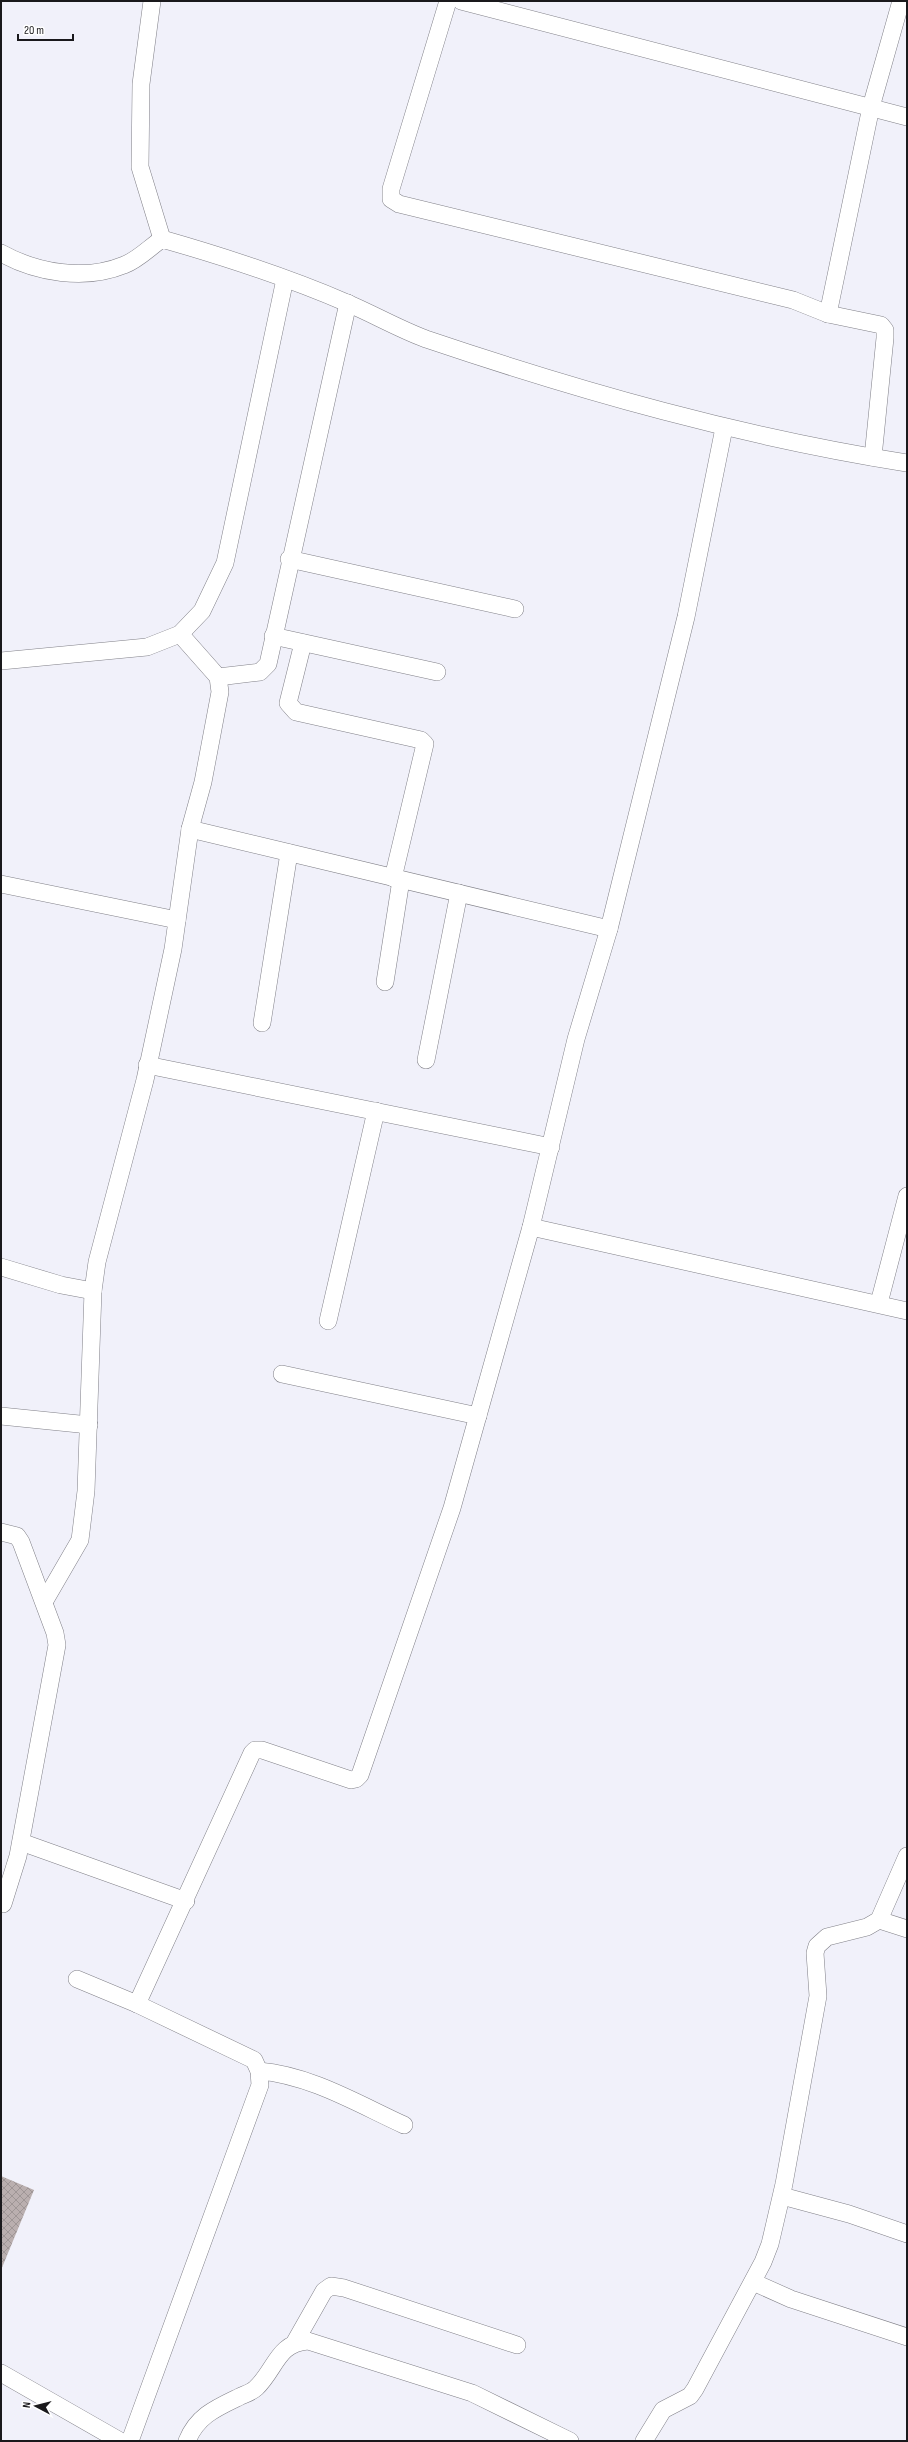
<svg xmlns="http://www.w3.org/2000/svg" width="908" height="2442" font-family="'Sofia Sans Condensed',sans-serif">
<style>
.building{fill:url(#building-cross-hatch)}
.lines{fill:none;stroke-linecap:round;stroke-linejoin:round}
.street-casing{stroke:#818088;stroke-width:18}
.street{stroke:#fff;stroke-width:17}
</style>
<defs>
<pattern id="building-cross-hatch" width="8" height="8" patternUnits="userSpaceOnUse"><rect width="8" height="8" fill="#baafaf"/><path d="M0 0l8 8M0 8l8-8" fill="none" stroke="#9f9696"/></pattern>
</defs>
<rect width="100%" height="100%" fill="#f1f1fa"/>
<!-- building -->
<path class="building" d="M1,2176L34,2190L1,2270Z"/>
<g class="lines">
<!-- street casing -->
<g class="street-casing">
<g id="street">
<path d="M152,1L141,84L140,167L162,239"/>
<path d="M448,1L391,189V199L399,204L793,300L828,314L881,325L885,330V338L873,457"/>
<path d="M461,1L907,117"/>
<path d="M1,253C37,273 85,281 124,265C138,260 150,247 162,239C225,257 287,277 347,303C373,314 399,329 426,339C583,392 742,437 907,463"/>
<path d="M828,314L871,107L901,1"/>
<path d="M289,559L515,609"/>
<path d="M273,636L437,672"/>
<path d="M303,643L288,703L296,712L421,740L425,744L393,878"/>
<path d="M1,661L147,647L180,634L202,611L225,563L285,279"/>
<path d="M218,677L260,672L268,664L348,303"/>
<path d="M190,829L609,929"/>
<path d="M1,884L177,920"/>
<path d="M385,982L401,880"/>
<path d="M262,1023L289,853"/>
<path d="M426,1060L459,893"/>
<path d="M147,1065L551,1147"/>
<path d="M531,1227L907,1311"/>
<path d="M1,1267L61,1285L93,1291"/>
<path d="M879,1303L907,1196"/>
<path d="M328,1321L376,1111"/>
<path d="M282,1374L478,1416"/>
<path d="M1,1416L89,1425"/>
<path d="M1,1532L17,1536L21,1542L55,1633L57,1645L18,1856L3,1904"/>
<path d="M44,1602L80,1540L86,1491L93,1291L97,1262L145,1080L173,949L190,829L203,782L220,692L218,677L180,634"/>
<path d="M21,1842L186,1901"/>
<path d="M879,1920L907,1929"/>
<path d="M77,1979L137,2004L254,2060L259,2071L260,2085L130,2441"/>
<path d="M137,2004L252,1753L255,1750H262L351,1780L356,1779L360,1775L452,1508L531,1227L576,1039L609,929L686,617L724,428"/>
<path d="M259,2071C310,2075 358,2104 404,2125"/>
<path d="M782,2196L849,2214L907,2234"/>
<path d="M753,2282L791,2299L907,2337"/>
<path d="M295,2342L324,2291L331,2286L344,2288L517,2345"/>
<path d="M1,2373L120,2441"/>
<path d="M187,2441C197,2416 216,2408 239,2397C245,2394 252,2392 256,2388C276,2369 277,2343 308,2341L472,2393L570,2441"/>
<path d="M644,2441L663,2410L690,2396L695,2389L763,2262L770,2244L784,2184L818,1996L815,1953L817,1946L827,1937L867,1927L879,1920L907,1856"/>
</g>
</g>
<!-- street -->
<use href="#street" class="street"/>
</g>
<!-- border -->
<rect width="908" height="2442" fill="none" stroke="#1a191c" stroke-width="4"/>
<!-- north arrow -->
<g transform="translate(36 2406) rotate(277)" stroke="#ffffff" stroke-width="3" paint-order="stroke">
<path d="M0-3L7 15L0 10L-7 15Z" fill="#1a191c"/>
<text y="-6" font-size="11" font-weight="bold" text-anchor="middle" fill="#1a191c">N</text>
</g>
<!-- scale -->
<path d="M18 34v6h55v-6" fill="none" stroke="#1a191c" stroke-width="2"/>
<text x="24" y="34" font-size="12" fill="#1a191c" stroke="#ffffff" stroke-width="3" paint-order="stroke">20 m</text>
</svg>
